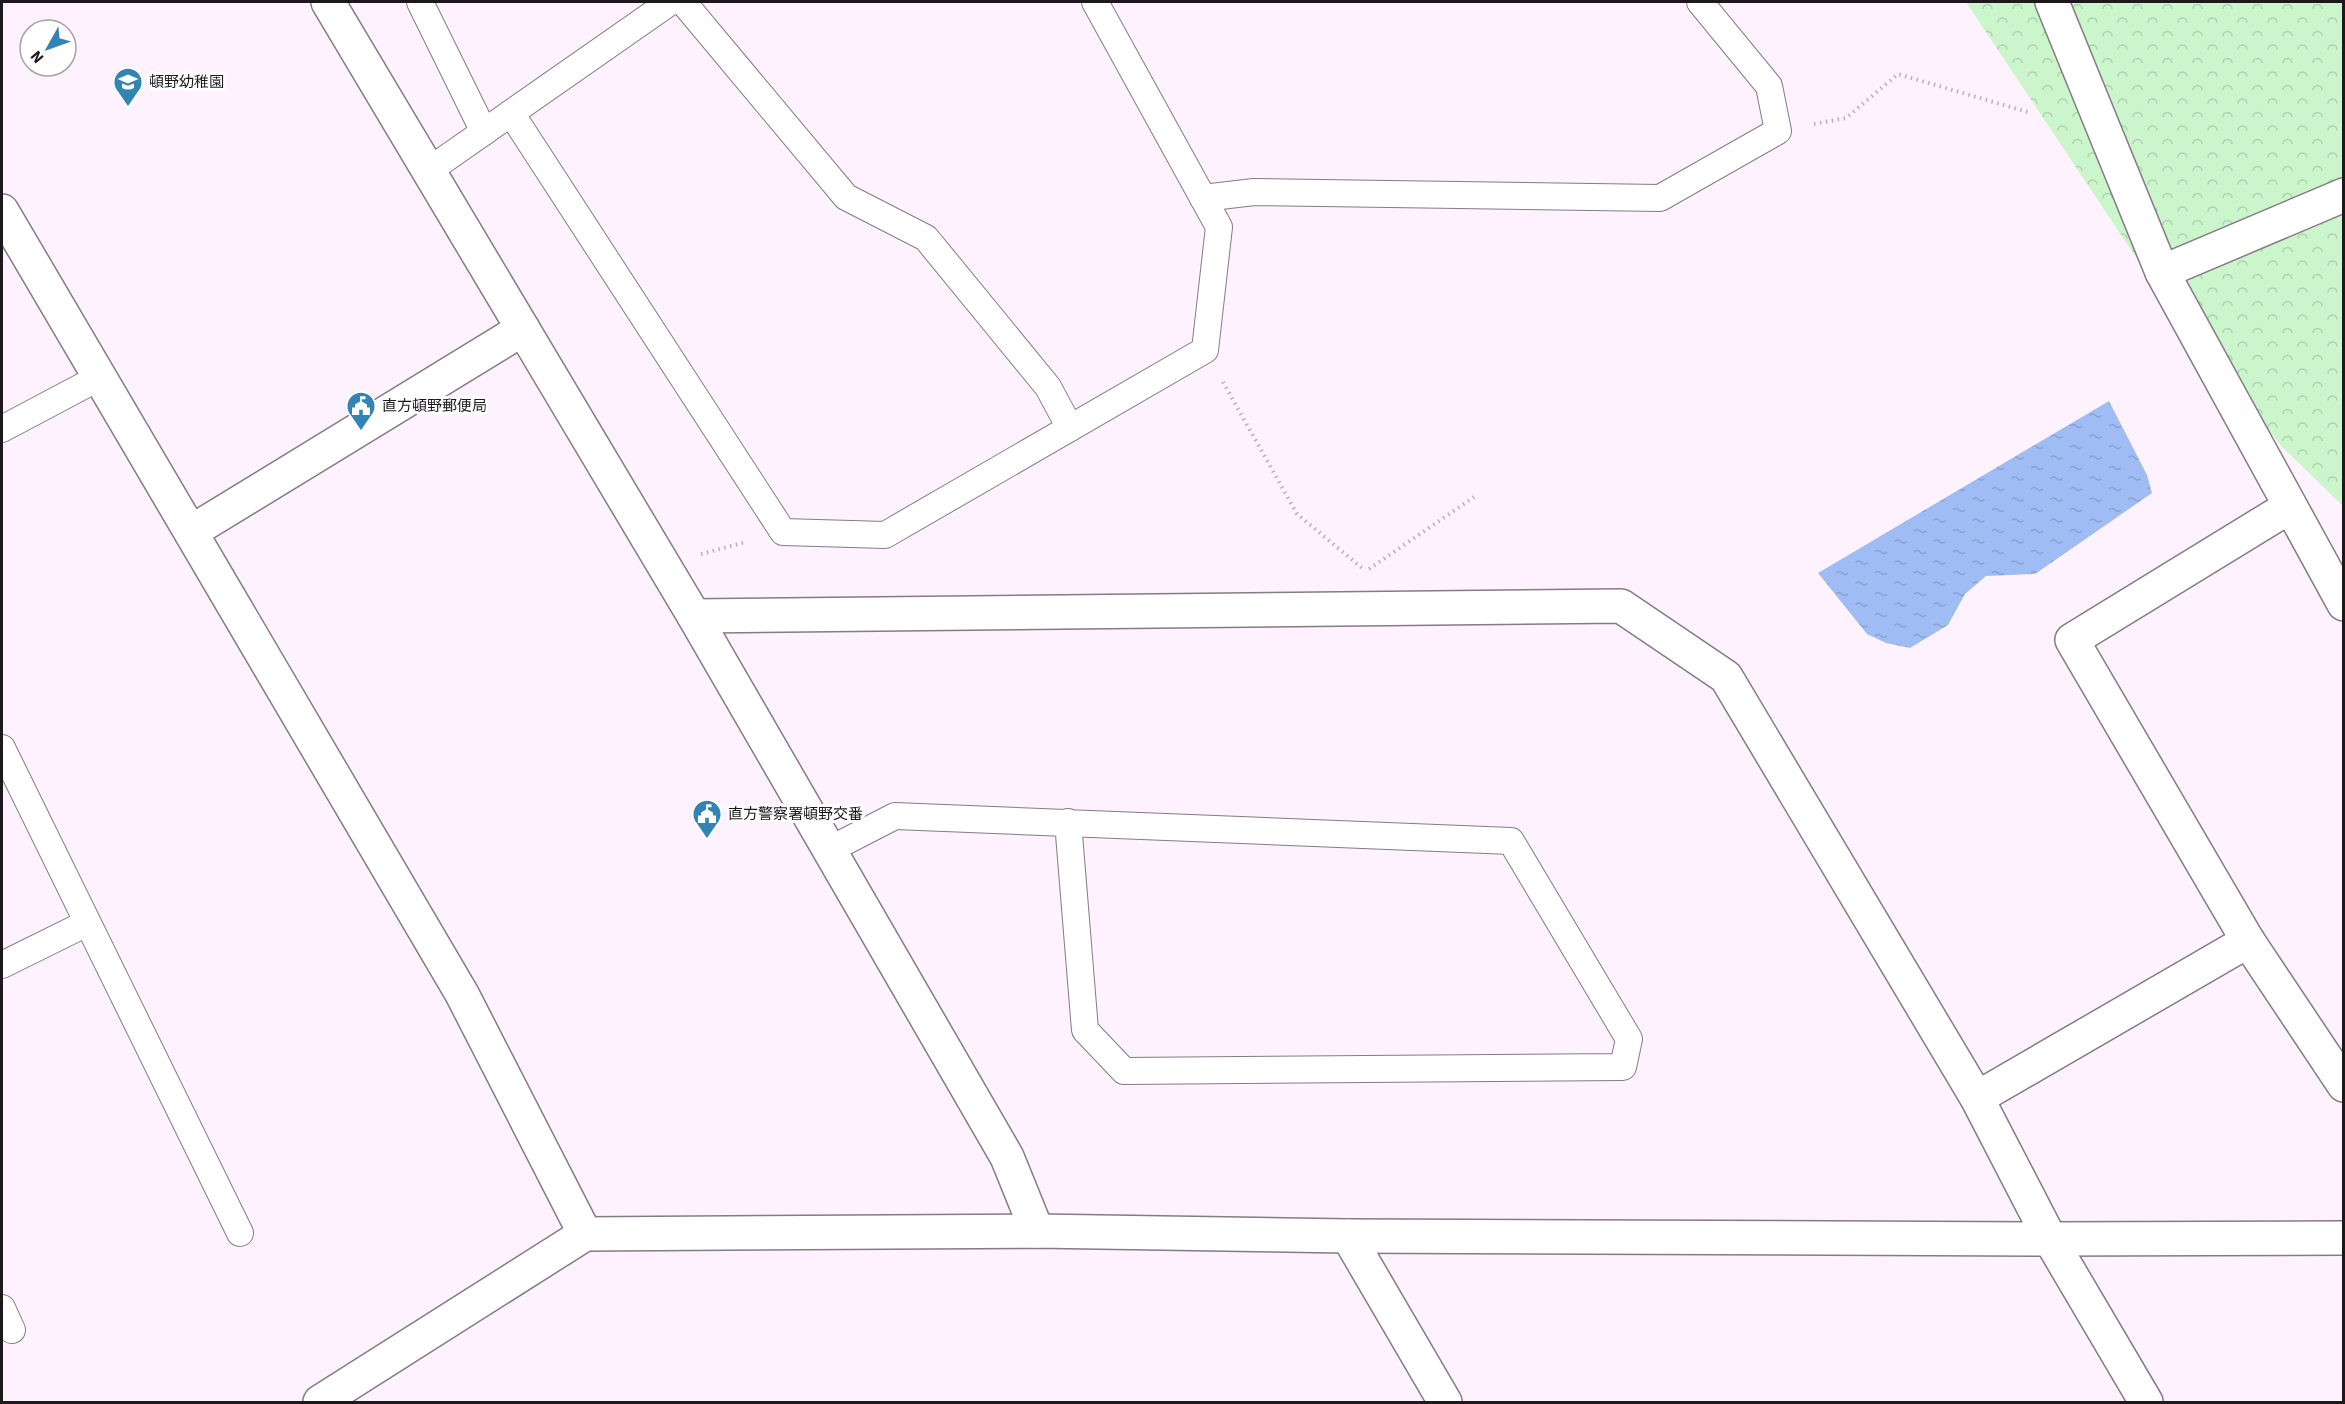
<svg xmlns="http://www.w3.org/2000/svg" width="2345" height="1404" font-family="'Source Sans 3','Noto Sans JP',sans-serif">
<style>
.forest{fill:url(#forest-crowns)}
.water{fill:url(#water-ripples)}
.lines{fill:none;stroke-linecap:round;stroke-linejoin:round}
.service-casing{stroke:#857a85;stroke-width:28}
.minor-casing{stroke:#857a85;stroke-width:36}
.tertiary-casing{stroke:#857a85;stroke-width:36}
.path{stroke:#b9afb9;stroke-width:4;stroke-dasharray:1.5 4.5;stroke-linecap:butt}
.service{stroke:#fff;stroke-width:26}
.minor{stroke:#fff;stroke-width:33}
.tertiary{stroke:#fff;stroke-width:33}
.labels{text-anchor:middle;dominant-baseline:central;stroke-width:6;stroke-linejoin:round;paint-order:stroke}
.poi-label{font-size:15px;fill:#1c181c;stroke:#fff;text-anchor:start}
</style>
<defs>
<pattern id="forest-crowns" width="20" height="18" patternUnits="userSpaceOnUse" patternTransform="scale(1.5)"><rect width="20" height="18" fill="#cbf5cb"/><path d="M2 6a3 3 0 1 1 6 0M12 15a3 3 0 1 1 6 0" fill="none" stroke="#aed1ae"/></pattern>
<pattern id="water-ripples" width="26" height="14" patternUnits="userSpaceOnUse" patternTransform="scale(1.5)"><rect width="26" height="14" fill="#9fbcf4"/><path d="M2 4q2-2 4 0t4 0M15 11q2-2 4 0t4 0" fill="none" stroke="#88a1d1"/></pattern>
</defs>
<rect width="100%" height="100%" fill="#fef2fe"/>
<!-- forest -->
<path class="forest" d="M1966,2H2343V506L2282,447L2155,286Z"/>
<!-- water -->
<path class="water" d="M2109,401L2147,475L2152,493L2035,574L1986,576L1965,594L1948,625L1910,648L1886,643L1867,634L1818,573Z"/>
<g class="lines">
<!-- service casing -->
<g class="service-casing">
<g id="service">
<path d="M420,2L484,132"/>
<path d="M683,2L846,197L926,238L1048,387L1070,428"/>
<path d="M511,113L783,532L885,535L1205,350L1219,227L1095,2"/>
<path d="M428,171L670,2"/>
<path d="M1203,198L1254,192L1660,198L1778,131L1769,86L1700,2"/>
<path d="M2,429L100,377"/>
<path d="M2,748L240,1233"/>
<path d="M829,850L895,816L1511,841L1629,1039L1623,1067L1124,1071L1085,1030L1068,822"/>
<path d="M2,965L87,923"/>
<path d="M2,1308L12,1330"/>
</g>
</g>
<!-- minor casing -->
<g class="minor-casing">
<g id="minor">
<path d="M328,2L694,616L1007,1157L1037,1231"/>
<path d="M2162,272L2344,195"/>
<path d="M191,532L523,329"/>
<path d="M694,616L1621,606L1726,677L1977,1098L2050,1239L2146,1402"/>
<path d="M2248,941L2344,1085"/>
<path d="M1977,1098L2248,941L2072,640L2289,507"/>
</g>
</g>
<!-- tertiary casing -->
<g class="tertiary-casing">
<g id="tertiary">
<path d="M2052,2L2162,272L2344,604"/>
<path d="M2,211L462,994L585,1234"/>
<path d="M1348,1236L1445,1402"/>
<path d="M320,1402L585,1234L1037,1231L1348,1236L2050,1239L2344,1238"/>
</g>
</g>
<!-- path -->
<g class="path">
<path d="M1814,124L1846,118L1898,74L2031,113"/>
<path d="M1223,382L1297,514L1362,568"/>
<path d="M701,554L746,542"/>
<path d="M1369,569L1474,497"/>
</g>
<!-- service -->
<use href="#service" class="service"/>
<!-- minor -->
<use href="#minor" class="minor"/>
<!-- tertiary -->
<use href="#tertiary" class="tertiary"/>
</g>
<!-- icons -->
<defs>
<g id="school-pin" transform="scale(1.5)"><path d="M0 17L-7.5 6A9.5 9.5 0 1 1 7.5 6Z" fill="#3184b4" stroke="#fff"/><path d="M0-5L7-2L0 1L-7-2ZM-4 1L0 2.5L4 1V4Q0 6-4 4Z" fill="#fff"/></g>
<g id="civic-pin" transform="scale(1.5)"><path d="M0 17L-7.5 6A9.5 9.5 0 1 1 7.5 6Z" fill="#3184b4" stroke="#fff"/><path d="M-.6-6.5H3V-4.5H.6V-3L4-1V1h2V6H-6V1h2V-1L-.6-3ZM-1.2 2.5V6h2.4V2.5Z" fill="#fff"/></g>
</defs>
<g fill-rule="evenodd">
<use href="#school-pin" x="128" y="82"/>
<use href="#civic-pin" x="361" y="406"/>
<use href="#civic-pin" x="707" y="814"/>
</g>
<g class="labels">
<!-- poi labels -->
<g class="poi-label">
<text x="149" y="82">頓野幼稚園</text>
<text x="382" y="406">直方頓野郵便局</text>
<text x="728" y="814">直方警察署頓野交番</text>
</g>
</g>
<!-- border -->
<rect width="2345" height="1404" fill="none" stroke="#1c181c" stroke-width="6"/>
<!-- north arrow -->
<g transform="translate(48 48) rotate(230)"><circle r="28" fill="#ffffff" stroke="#a4a3a4" stroke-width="1.5"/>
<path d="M0-4.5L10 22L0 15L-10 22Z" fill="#3184b4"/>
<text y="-9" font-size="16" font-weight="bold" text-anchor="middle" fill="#1c181c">N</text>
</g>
</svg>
